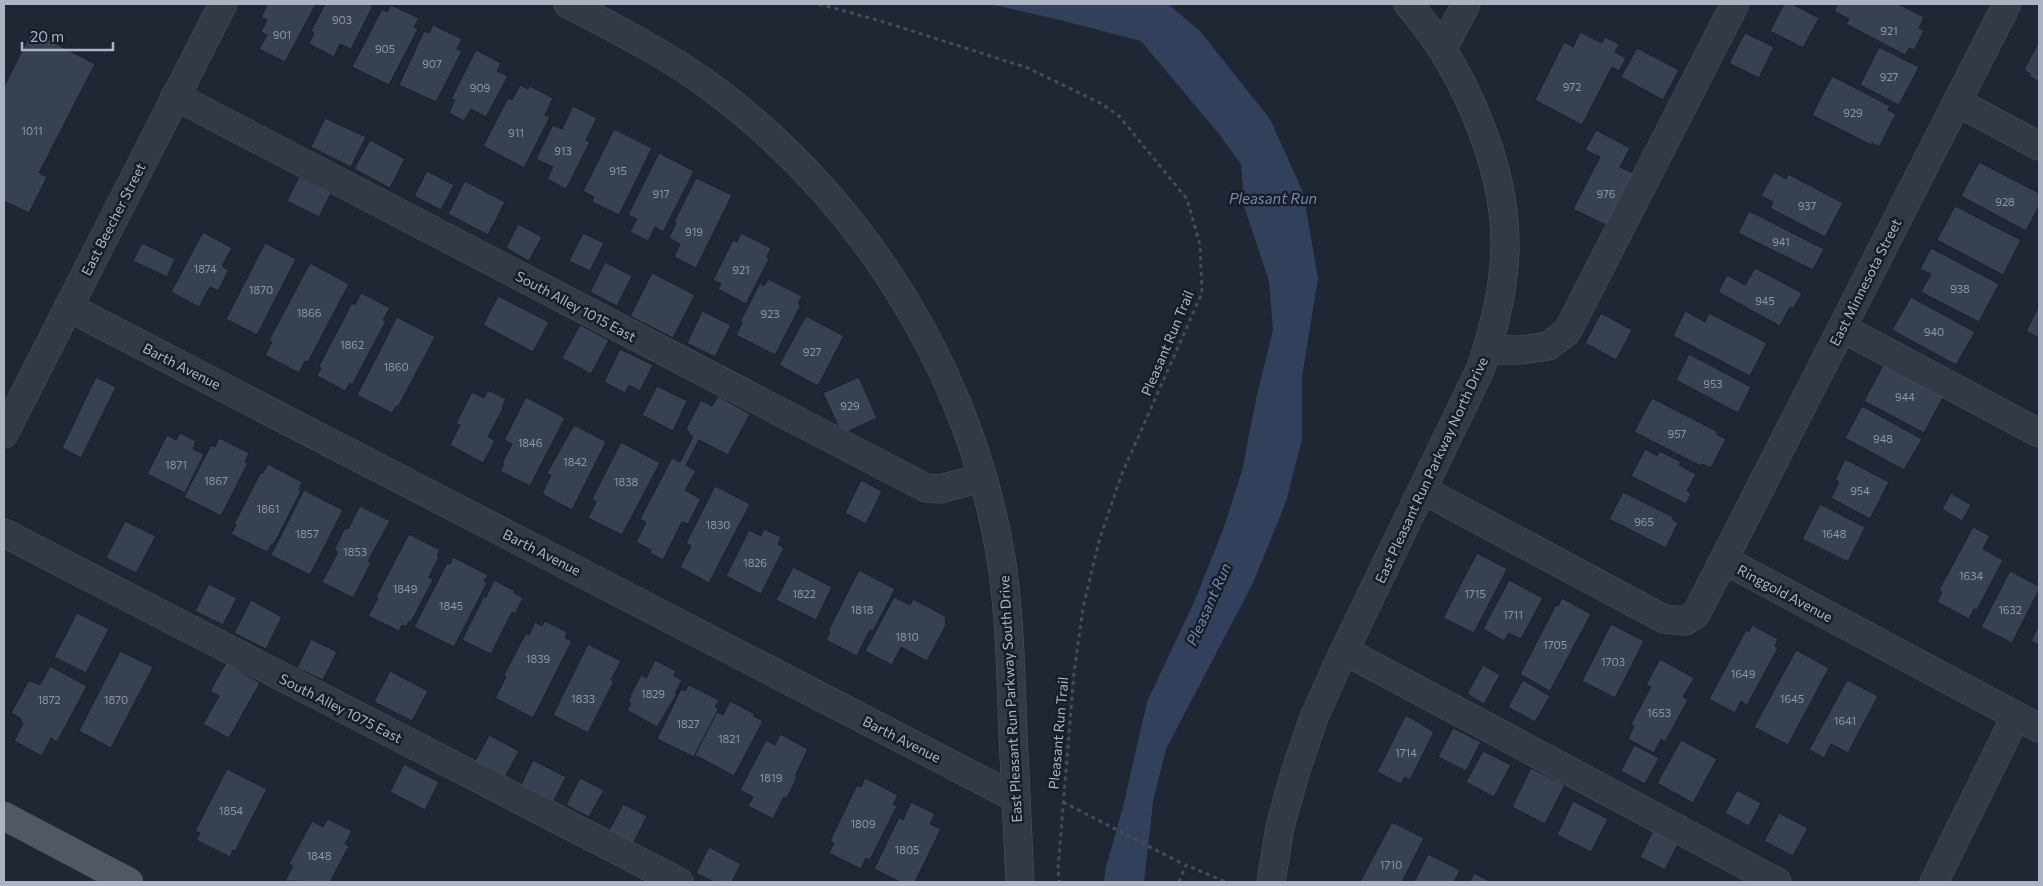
<svg xmlns="http://www.w3.org/2000/svg" width="2043" height="886" font-family="Commissioner,sans-serif">
<style>
.water{fill:#33405c}
.building{fill:#384152;stroke:#1a202b}
.lines{fill:none;stroke-linecap:round;stroke-linejoin:round}
.minor-casing{stroke:#4d5360;stroke-width:29}
.major-casing{stroke:#3c424e;stroke-width:29}
.path{stroke:#3f4f53;stroke-width:3;stroke-dasharray:4 4;stroke-linecap:butt}
.minor{stroke:#333945;stroke-width:28}
.major{stroke:#505765;stroke-width:28}
.labels{text-anchor:middle;dominant-baseline:central;stroke-width:5;stroke-linejoin:round;paint-order:stroke}
.number-label{font-size:11px;fill:#8f96a6}
.street-label{font-size:14px;fill:#acb3c2;stroke:#181e29}
.water-label{font-size:15px;font-style:italic;fill:#7587aa;stroke:#181e29}
</style>
<rect width="100%" height="100%" fill="#1f2634"/>
<!-- water -->
<path class="water" d="M990,4H1168L1200,31L1270,119L1303,192L1318,278L1302,377V439L1286,502L1253,583L1166,749L1153,802L1144,882H1104L1106,867L1123,807L1147,702L1195,600L1223,530L1242,471L1256,399L1273,330L1269,281L1244,206L1241,164L1219,134L1141,41L1060,20Z"/>
<!-- building -->
<g class="building">
<path d="M268,4H316L285,62L259,49L267,35L261,32L267,20L261,17Z"/>
<path d="M325,4H368L373,6L351,49L340,44L334,57L309,44L314,33L311,31Z"/>
<path d="M1784,4H1792L1819,18L1803,48L1770,31Z"/>
<path d="M1838,4H1898L1924,17L1919,28L1924,31L1914,50L1909,48L1905,55L1846,24L1849,19L1834,11Z"/>
<path d="M391,5L419,18L414,27L418,29L389,85L352,67L382,9L387,12Z"/>
<path d="M433,25L462,39L457,49L462,51L436,102L399,85L424,31L429,33Z"/>
<path d="M32,31L95,64L39,173L47,177L29,213L4,201V87Z"/>
<path d="M1580,32L1602,43L1605,37L1619,44L1615,52L1626,58L1619,71L1612,67L1582,125L1535,100L1564,42L1573,47Z"/>
<path d="M1745,33L1774,47L1759,78L1729,63Z"/>
<path d="M2039,41V82L2029,76L2030,74L2024,70Z"/>
<path d="M1879,47L1919,67L1899,105L1860,85Z"/>
<path d="M1637,48L1679,70L1663,100L1621,77Z"/>
<path d="M476,50L501,63L497,71L508,76L486,117L471,109L464,121L449,113L455,100L451,99Z"/>
<path d="M1832,76L1890,106L1888,110L1896,114L1879,147L1872,143L1871,145L1812,115Z"/>
<path d="M520,85L528,89L530,86L553,98L545,115L550,117L524,168L483,146L508,98L512,100Z"/>
<path d="M573,106L597,118L586,140L590,142L566,189L547,179L553,167L536,159L553,125L562,129Z"/>
<path d="M325,118L366,137L351,167L311,147Z"/>
<path d="M614,129L652,148L619,215L592,202L594,197L583,191Z"/>
<path d="M1596,130L1630,148L1620,167L1639,176L1612,228L1573,209L1600,157L1585,150Z"/>
<path d="M370,140L405,159L390,188L354,169Z"/>
<path d="M659,153L694,171L663,232L655,227L648,241L630,232L637,219L628,215Z"/>
<path d="M1979,162L2039,193V206L2026,231L1961,196Z"/>
<path d="M427,171L454,185L441,210L414,196Z"/>
<path d="M1774,172L1786,179L1788,174L1843,203L1825,237L1770,208L1773,202L1761,196Z"/>
<path d="M299,177L331,193L319,217L287,201Z"/>
<path d="M696,178L732,195L696,268L674,257L680,244L669,238L676,223L674,222Z"/>
<path d="M465,181L505,202L488,235L448,214Z"/>
<path d="M1955,206L2021,240L2003,275L1937,240Z"/>
<path d="M1749,211L1824,249L1813,270L1738,233Z"/>
<path d="M518,224L542,237L529,261L506,248Z"/>
<path d="M203,232L232,248L222,266L229,270L218,291L210,287L199,307L171,292Z"/>
<path d="M583,233L604,243L590,271L569,261Z"/>
<path d="M741,233L771,248L767,257L769,259L746,304L718,289L721,284L713,280L733,240L737,242Z"/>
<path d="M142,243L175,259L167,277L133,261Z"/>
<path d="M265,243L296,259L257,335L226,319Z"/>
<path d="M1931,248L1999,284L1979,322L1921,292L1931,274L1920,269Z"/>
<path d="M605,262L632,276L617,306L590,292Z"/>
<path d="M310,263L349,284L308,362L305,361L299,373L265,355L272,342L269,340Z"/>
<path d="M1755,268L1802,293L1793,309L1790,307L1780,326L1718,292L1727,275L1745,285Z"/>
<path d="M652,273L695,295L673,338L630,316Z"/>
<path d="M768,279L802,296L798,304L801,305L775,355L736,335L742,323L740,322L760,283L764,286Z"/>
<path d="M361,293L390,308L383,320L386,321L352,385L350,383L345,391L317,376L321,368L319,366L352,303L355,305Z"/>
<path d="M498,296L549,322L533,352L483,325Z"/>
<path d="M1911,297L1975,332L1956,365L1892,330Z"/>
<path d="M2039,306V338L2026,331Z"/>
<path d="M702,311L731,325L715,357L687,343Z"/>
<path d="M1685,311L1705,322L1709,313L1767,343L1750,376L1673,336Z"/>
<path d="M1601,313L1632,330L1616,360L1585,343Z"/>
<path d="M806,316L844,336L818,386L779,365Z"/>
<path d="M397,317L435,337L398,407L396,406L392,413L357,395Z"/>
<path d="M580,325L609,340L591,374L562,358Z"/>
<path d="M620,349L653,365L640,391L629,385L625,393L604,382Z"/>
<path d="M1689,354L1751,387L1738,413L1676,380Z"/>
<path d="M1886,360L1946,392L1924,433L1864,401Z"/>
<path d="M96,377L116,387L81,458L62,448Z"/>
<path d="M859,377L877,418L842,434L823,393Z"/>
<path d="M657,386L687,401L673,431L642,415Z"/>
<path d="M488,390L506,399L502,407L503,408L488,437L495,441L483,463L450,445L460,425L456,423L472,392L484,398Z"/>
<path d="M718,396L750,414L728,455L699,440L686,465L696,471L685,490L701,499L688,524L682,522L663,560L650,553L651,550L636,542L646,522L640,519L672,458L680,462L693,437L686,429L701,400L712,406Z"/>
<path d="M526,397L565,418L530,486L500,471L504,464L502,463L512,444L504,440Z"/>
<path d="M1652,398L1718,432L1716,434L1726,439L1711,468L1702,464L1701,466L1634,432Z"/>
<path d="M1862,406L1922,439L1904,470L1845,438Z"/>
<path d="M574,425L605,441V444L572,510L542,494L551,475L547,473Z"/>
<path d="M180,433L196,441L193,449L204,454L185,493L147,474L167,435L176,440Z"/>
<path d="M219,438L249,453L245,462L248,463L221,516L184,497L211,445L215,447Z"/>
<path d="M621,442L660,463L622,535L588,518L596,502L592,499Z"/>
<path d="M1645,449L1657,456L1660,451L1681,462L1679,465L1696,474L1687,491L1691,494L1686,504L1631,476Z"/>
<path d="M1845,459L1889,482L1870,519L1831,498L1839,482L1835,480Z"/>
<path d="M268,464L302,482L299,490L301,491L274,544H272L267,552L231,534L236,525L234,524L261,472L263,473Z"/>
<path d="M861,480L882,491L866,524L845,513Z"/>
<path d="M715,486L750,504L709,583L680,567L691,546L686,543Z"/>
<path d="M304,490L343,510L310,575L271,555Z"/>
<path d="M1623,492L1673,517L1672,519L1678,523L1666,548L1609,519Z"/>
<path d="M1951,493L1971,505L1962,521L1942,509Z"/>
<path d="M1820,504L1865,527L1848,562L1802,539Z"/>
<path d="M360,506L390,521L368,561L371,563L353,598L322,582L338,552L334,550L345,528L348,529Z"/>
<path d="M125,521L156,536L136,573L106,558Z"/>
<path d="M1973,527L1990,536L1983,549L2003,560L1977,610L1974,609L1969,619L1937,602L1942,592L1939,590Z"/>
<path d="M764,529L781,537L778,544L784,548L761,594L726,576L749,530L761,536Z"/>
<path d="M409,534L440,550L437,556L439,557L429,577L433,580L411,622L409,621L406,627L402,625L399,631L368,616L378,598L376,597Z"/>
<path d="M1477,553L1507,569L1474,633L1443,618Z"/>
<path d="M453,557L488,575L484,581L487,583L454,647L414,627L447,563L450,564Z"/>
<path d="M793,567L832,587L816,620L776,600Z"/>
<path d="M859,570L895,589L873,631L870,630L857,656L826,640L830,632L828,631Z"/>
<path d="M2010,571L2039,586V590L2012,643L1981,627Z"/>
<path d="M494,580L515,591L514,593L523,598L515,614L512,612L491,654L462,640L484,596L486,597Z"/>
<path d="M1509,580L1543,598L1521,639L1509,633L1504,641L1483,629Z"/>
<path d="M209,584L237,598L223,625L195,611Z"/>
<path d="M894,597L910,605L913,599L945,616L946,625L927,661L901,647L892,665L865,651Z"/>
<path d="M1562,598L1591,614L1550,691L1520,674L1556,605L1558,606Z"/>
<path d="M251,600L282,617L266,649L234,633Z"/>
<path d="M77,613L109,629L86,673L54,657Z"/>
<path d="M545,621L567,632L565,638L572,641L533,718L495,698L506,677L504,675L526,633L529,635L535,622L542,626Z"/>
<path d="M1611,624L1644,641L1615,698L1582,681Z"/>
<path d="M1752,625L1778,639L1775,646L1778,648L1747,705L1741,701L1735,713L1709,699L1746,630L1749,632Z"/>
<path d="M2039,625V645L2031,641Z"/>
<path d="M311,639L337,652L323,680L297,668Z"/>
<path d="M588,644L621,661L611,680L614,681L588,733L553,715Z"/>
<path d="M1796,650L1829,668L1788,745L1754,727Z"/>
<path d="M120,651L153,667L111,748L79,731Z"/>
<path d="M1660,659L1694,678L1683,697L1688,700L1665,742L1661,739L1654,753L1628,739L1634,726L1631,724L1651,687L1646,685Z"/>
<path d="M655,660L676,671L674,676L682,680L675,693L677,694L657,727L627,710L631,703L628,702L631,696H630L641,675L646,678Z"/>
<path d="M226,663L260,683L229,738L203,724L219,696L210,691Z"/>
<path d="M1483,665L1500,675L1484,704L1467,694Z"/>
<path d="M50,666L87,686L57,742L51,738L42,756L14,741L23,724L20,718L11,713L29,680L40,685Z"/>
<path d="M390,671L428,691L412,721L374,702Z"/>
<path d="M1523,680L1550,696L1535,722L1508,707Z"/>
<path d="M1847,680L1878,696L1848,753L1831,744L1824,758L1809,750Z"/>
<path d="M689,685L719,700L715,707L719,708L694,757L657,739L681,689L685,691Z"/>
<path d="M730,701L755,714L753,716L763,721L734,776L695,755L717,712L723,715Z"/>
<path d="M1406,715L1434,732L1410,780L1405,777L1401,784L1377,772Z"/>
<path d="M1453,728L1481,742L1466,771L1438,757Z"/>
<path d="M780,734L808,749L795,776L797,777L787,798L784,797L773,819L748,806L753,797L740,790L766,740L775,745Z"/>
<path d="M489,735L519,751L504,779L474,763Z"/>
<path d="M1681,740L1717,759L1693,803L1657,783Z"/>
<path d="M1634,745L1659,758L1645,784L1621,771Z"/>
<path d="M1483,751L1511,765L1494,797L1466,782Z"/>
<path d="M533,760L566,777L551,806L519,789Z"/>
<path d="M404,764L439,782L425,810L390,792Z"/>
<path d="M1531,768L1565,785L1545,824L1512,807Z"/>
<path d="M227,769L267,789L235,851L233,850L230,857L196,840L200,833L195,831Z"/>
<path d="M580,778L604,790L589,817L566,805Z"/>
<path d="M865,778L898,795L893,804L897,806L870,860L866,858L861,869L829,853L834,843L830,841L857,785L861,787Z"/>
<path d="M1737,790L1761,803L1749,826L1725,813Z"/>
<path d="M1573,801L1608,819L1591,852L1557,835Z"/>
<path d="M911,802L935,814L930,824L941,829L915,882H900L874,869L899,817L903,820Z"/>
<path d="M623,804L647,816L633,844L609,831Z"/>
<path d="M1779,813L1808,828L1793,856L1764,841Z"/>
<path d="M328,819L352,831L345,844L349,846L330,882L285,881L293,866L289,864L312,821L323,827Z"/>
<path d="M1392,822L1424,838L1402,882H1360Z"/>
<path d="M1654,829L1679,842L1665,870L1640,857Z"/>
<path d="M709,847L741,864L732,882H714L696,873Z"/>
<path d="M1428,854L1460,870L1454,882H1414Z"/>
<path d="M1474,873L1491,882H1470Z"/>
</g>
<g class="lines">
<!-- minor casing -->
<g class="minor-casing">
<g id="minor">
<path d="M568,4C619,30 669,56 715,90C867,205 972,376 1002,564C1010,620 1011,677 1013,734C1015,783 1018,833 1020,882"/>
<path d="M1442,50L1466,4"/>
<path d="M175,96L926,488L939,489L983,478"/>
<path d="M1957,102L2039,146"/>
<path d="M68,307L1016,798"/>
<path d="M1842,328L2039,433"/>
<path d="M1487,350H1521L1548,346L1567,332L1735,4"/>
<path d="M4,434L223,4"/>
<path d="M1423,490L1664,619L1685,621L1696,614L2007,4"/>
<path d="M4,533L679,882"/>
<path d="M1724,560L2039,728"/>
<path d="M1345,651L1777,882"/>
<path d="M1271,882L1280,827L1295,773L1313,720L1336,668L1480,370C1494,330 1505,285 1505,243C1505,163 1461,63 1408,4"/>
<path d="M1934,882L2016,716"/>
</g>
</g>
<!-- major casing -->
<g class="major-casing">
<path id="major" d="M4,816L129,882"/>
</g>
<!-- path -->
<g class="path">
<path d="M819,4L884,22L1028,68L1102,104L1119,116L1187,199L1200,245L1202,293L1121,476L1099,541L1083,608L1074,673L1058,869L1059,882"/>
<path d="M1063,802L1183,864"/>
<path d="M1179,882L1186,865L1226,882"/>
</g>
<!-- minor -->
<use href="#minor" class="minor"/>
<!-- major -->
<use href="#major" class="major"/>
</g>
<g class="labels">
<!-- number labels -->
<g class="number-label">
<text x="342" y="19">903</text>
<text x="1889" y="30">921</text>
<text x="282" y="34">901</text>
<text x="385" y="48">905</text>
<text x="432" y="63">907</text>
<text x="1889" y="76">927</text>
<text x="1572" y="86">972</text>
<text x="480" y="87">909</text>
<text x="1853" y="112">929</text>
<text x="32" y="130">1011</text>
<text x="516" y="132">911</text>
<text x="563" y="150">913</text>
<text x="618" y="170">915</text>
<text x="661" y="193">917</text>
<text x="1606" y="193">976</text>
<text x="2005" y="201">928</text>
<text x="1807" y="205">937</text>
<text x="694" y="231">919</text>
<text x="1781" y="241">941</text>
<text x="205" y="268">1874</text>
<text x="741" y="269">921</text>
<text x="1960" y="288">938</text>
<text x="261" y="289">1870</text>
<text x="1765" y="300">945</text>
<text x="309" y="312">1866</text>
<text x="770" y="313">923</text>
<text x="1934" y="331">940</text>
<text x="352" y="344">1862</text>
<text x="812" y="351">927</text>
<text x="396" y="366">1860</text>
<text x="1713" y="383">953</text>
<text x="1905" y="396">944</text>
<text x="850" y="405">929</text>
<text x="1677" y="433">957</text>
<text x="1883" y="438">948</text>
<text x="530" y="442">1846</text>
<text x="575" y="461">1842</text>
<text x="176" y="464">1871</text>
<text x="216" y="480">1867</text>
<text x="626" y="481">1838</text>
<text x="1860" y="490">954</text>
<text x="268" y="508">1861</text>
<text x="1644" y="521">965</text>
<text x="718" y="524">1830</text>
<text x="307" y="533">1857</text>
<text x="1834" y="533">1648</text>
<text x="355" y="551">1853</text>
<text x="755" y="562">1826</text>
<text x="1971" y="575">1634</text>
<text x="405" y="588">1849</text>
<text x="804" y="593">1822</text>
<text x="1475" y="593">1715</text>
<text x="451" y="605">1845</text>
<text x="862" y="609">1818</text>
<text x="2010" y="609">1632</text>
<text x="1513" y="614">1711</text>
<text x="907" y="636">1810</text>
<text x="1555" y="644">1705</text>
<text x="538" y="658">1839</text>
<text x="1613" y="661">1703</text>
<text x="1743" y="673">1649</text>
<text x="653" y="693">1829</text>
<text x="583" y="698">1833</text>
<text x="1792" y="698">1645</text>
<text x="49" y="699">1872</text>
<text x="116" y="699">1870</text>
<text x="1659" y="712">1653</text>
<text x="1845" y="720">1641</text>
<text x="688" y="723">1827</text>
<text x="729" y="738">1821</text>
<text x="1406" y="752">1714</text>
<text x="771" y="777">1819</text>
<text x="231" y="810">1854</text>
<text x="863" y="823">1809</text>
<text x="907" y="849">1805</text>
<text x="319" y="855">1848</text>
<text x="1391" y="864">1710</text>
</g>
<!-- street labels -->
<g class="street-label">
<text transform="translate(113 219) rotate(-63)">East Beecher Street</text>
<text transform="translate(1865 282) rotate(-63)">East Minnesota Street</text>
<text transform="translate(576 306) rotate(28)">South Alley 1015 East</text>
<text transform="translate(1167 343) rotate(-67)">Pleasant Run Trail</text>
<text transform="translate(182 366) rotate(27)">Barth Avenue</text>
<text transform="translate(1431 470) rotate(-65)">East Pleasant Run Parkway North Drive</text>
<text transform="translate(542 552) rotate(27)">Barth Avenue</text>
<text transform="translate(1785 593) rotate(28)">Ringgold Avenue</text>
<text transform="translate(1010 699) rotate(-93)">East Pleasant Run Parkway South Drive</text>
<text transform="translate(341 708) rotate(27)">South Alley 1075 East</text>
<text transform="translate(1058 733) rotate(-85)">Pleasant Run Trail</text>
<text transform="translate(902 739) rotate(27)">Barth Avenue</text>
</g>
<!-- water labels -->
<g class="water-label">
<text x="1273" y="198">Pleasant Run</text>
<text transform="translate(1208 604) rotate(-66)">Pleasant Run</text>
</g>
</g>
<!-- border -->
<rect width="2043" height="886" fill="none" stroke="#acb3c2" stroke-width="10"/>
<!-- scale -->
<path d="M22 42v8h91v-8" fill="none" stroke="#acb3c2" stroke-width="2.5"/>
<text x="30" y="42" font-size="15" fill="#acb3c2" stroke="#181e29" stroke-width="4" paint-order="stroke">20 m</text>
</svg>
